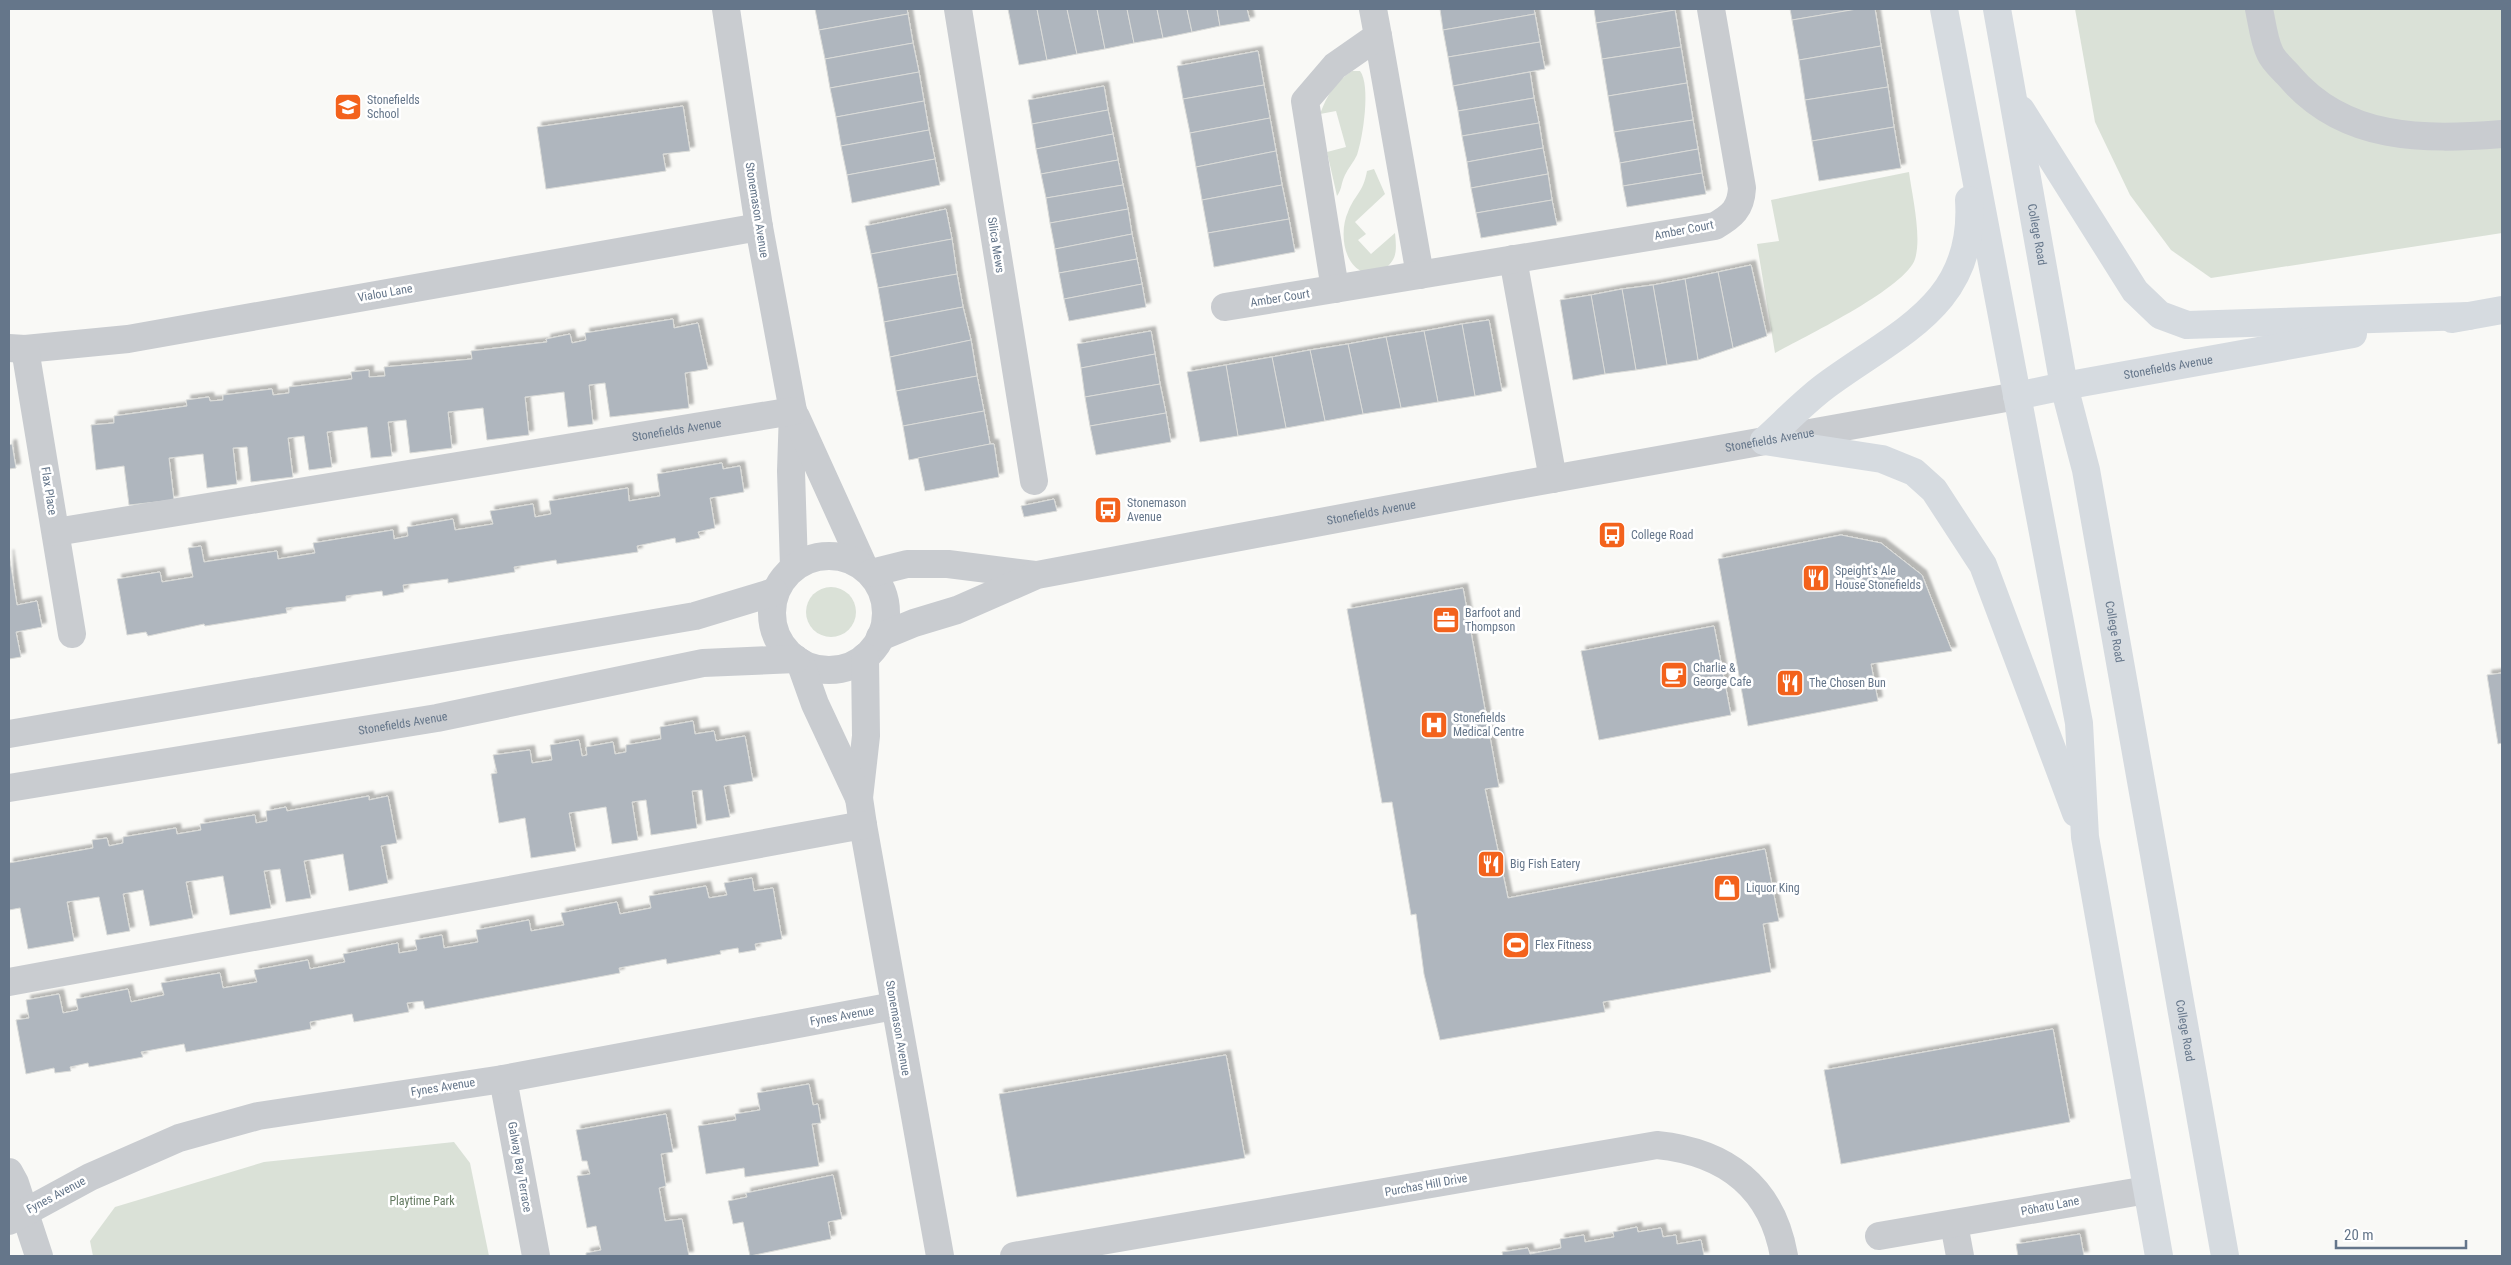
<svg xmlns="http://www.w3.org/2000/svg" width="2511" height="1265" font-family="'Roboto Condensed',sans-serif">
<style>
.green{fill:#dae1d7}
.building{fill:#afb6be;stroke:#dadbd8;filter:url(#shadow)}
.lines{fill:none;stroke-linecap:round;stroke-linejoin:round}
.minor{stroke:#c9ccd0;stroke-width:28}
.major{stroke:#d6dbe0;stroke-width:28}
.labels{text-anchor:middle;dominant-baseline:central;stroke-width:5;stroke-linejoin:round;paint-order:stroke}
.poi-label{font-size:12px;fill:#65768a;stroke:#fff;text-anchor:start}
.street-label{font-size:12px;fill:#65768a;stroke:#fff}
.park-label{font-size:12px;fill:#647a61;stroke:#fff}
</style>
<defs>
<filter id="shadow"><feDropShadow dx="4.5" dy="-4.5" stdDeviation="1" flood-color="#0004"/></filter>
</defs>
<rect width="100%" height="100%" fill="#f9f9f6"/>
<!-- green -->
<g class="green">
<path d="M2075,9H2502V233L2211,278L2171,250L2130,195L2095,122Z"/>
<path d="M1352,71H1360C1371,85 1363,138 1357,155C1354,162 1348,168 1345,175C1341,183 1342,189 1337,196L1327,152L1346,147L1336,111L1320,114C1327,95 1335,82 1352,71Z"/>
<path d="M1374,169L1385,194L1355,222L1366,234L1358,240L1371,254L1395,233C1397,254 1397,260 1380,273C1374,273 1366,273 1361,271C1342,261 1340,229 1348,212C1355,194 1363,193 1367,171Z"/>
<path d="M1909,172C1912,195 1922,237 1915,259C1906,288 1804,337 1775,353L1757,244L1779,241L1771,200Z"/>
<circle cx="831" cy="612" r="25"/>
<path d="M454,1142L470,1163L489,1256H93L90,1241L115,1207L264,1162Z"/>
</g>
<!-- building -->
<g class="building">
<path d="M815,9H907L908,14L819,30Z"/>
<path d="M1008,9H1037L1047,60L1019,65Z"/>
<path d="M1037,9H1067L1077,54L1047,60Z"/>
<path d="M1067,9H1097L1105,49L1077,54Z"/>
<path d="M1097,9H1127L1134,43L1105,49Z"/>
<path d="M1127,9H1157L1163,38L1134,43Z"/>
<path d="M1157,9H1187L1192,32L1163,38Z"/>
<path d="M1187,9H1217L1220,26L1192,32Z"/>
<path d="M1217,9H1247L1250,21L1220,26Z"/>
<path d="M1440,9H1534L1535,14L1443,30Z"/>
<path d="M1594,9H1675V10L1596,23Z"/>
<path d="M1790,9H1857L1792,20Z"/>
<path d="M1857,9H1875L1881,46L1799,60L1792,20Z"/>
<path d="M1675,10L1681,47L1602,59L1596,23Z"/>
<path d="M908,14L913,43L825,59L819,30Z"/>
<path d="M1535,14L1540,42L1448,57L1443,30Z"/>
<path d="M1540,42L1545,69L1453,86L1448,57Z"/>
<path d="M913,43L919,72L830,88L825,59Z"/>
<path d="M1881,46L1888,87L1805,100L1799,60Z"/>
<path d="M1681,47L1687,83L1608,96L1602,59Z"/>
<path d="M1258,51L1264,85L1183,99L1177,66Z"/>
<path d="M919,72L924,101L836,117L830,88Z"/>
<path d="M1530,72L1534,98L1458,111L1453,86Z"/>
<path d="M1687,83L1693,120L1614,132L1608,96Z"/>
<path d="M1264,85L1270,118L1190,133L1183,99Z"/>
<path d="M1104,86L1108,110L1032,124L1028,100Z"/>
<path d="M1888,87L1894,127L1812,141L1805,100Z"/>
<path d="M1534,98L1539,123L1462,136L1458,111Z"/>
<path d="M924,101L929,130L841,146L836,117Z"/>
<path d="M683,106L690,151L663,154L666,171L546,189L537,127Z"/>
<path d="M1108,110L1113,134L1036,149L1032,124Z"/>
<path d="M1270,118L1276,151L1196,167L1190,133Z"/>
<path d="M1693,120L1698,149L1620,163L1614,132Z"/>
<path d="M1539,123L1543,148L1467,162L1462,136Z"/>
<path d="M1894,127L1901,168L1819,181L1812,141Z"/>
<path d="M929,130L935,159L847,175L841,146Z"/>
<path d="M1113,134L1118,160L1041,174L1036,149Z"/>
<path d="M1543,148L1548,174L1471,188L1467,162Z"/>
<path d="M1698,149L1702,173L1623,186L1620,163Z"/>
<path d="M1276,151L1282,185L1202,200L1196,167Z"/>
<path d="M935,159L940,185L852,203L847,175Z"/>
<path d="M1118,160L1123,185L1046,198L1041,174Z"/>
<path d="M1702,173L1706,194L1627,207L1623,186Z"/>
<path d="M1548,174L1552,200L1476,213L1471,188Z"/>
<path d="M1123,185L1128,209L1050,223L1046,198Z"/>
<path d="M1282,185L1289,219L1208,233L1202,200Z"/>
<path d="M1552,200L1557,225L1481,238L1476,213Z"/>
<path d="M946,209L952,239L871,254L865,226Z"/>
<path d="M1128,209L1132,234L1055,249L1050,223Z"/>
<path d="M1289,219L1295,252L1214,267L1208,233Z"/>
<path d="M1132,234L1137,259L1059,273L1055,249Z"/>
<path d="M952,239L957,274L878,288L871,254Z"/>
<path d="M1137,259L1142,284L1064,299L1059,273Z"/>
<path d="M1751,265L1767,336L1733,348L1718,272Z"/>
<path d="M1718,272L1733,348L1698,360L1685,279Z"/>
<path d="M957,274L963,307L884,322L878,288Z"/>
<path d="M1685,279L1698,360L1667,365L1653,285Z"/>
<path d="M1142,284L1146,307L1069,321L1064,299Z"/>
<path d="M1653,285L1667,365L1636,370L1622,289Z"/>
<path d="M1622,289L1636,370L1605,374L1591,295Z"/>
<path d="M1591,295L1605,374L1573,380L1560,300Z"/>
<path d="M963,307L971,340L890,357L884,322Z"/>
<path d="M673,319L674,328L698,323L708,369L685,373L689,408L610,417L605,383L589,385L593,424L568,427L564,392L525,397L529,435L487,440L483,408L448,412L452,448L410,453L406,420L388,422L392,456L371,458L367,427L327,432L332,467L309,470L304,436L288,438L293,477L251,482L247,447L233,448L237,484L207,488L203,454L169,458L174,500L129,505L124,466L96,470L91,425L114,423V416L187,406L186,400L209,397L210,401L223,400V395L272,389L273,395L289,393V387L352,379L351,372L369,370V377L385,376L384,367L472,359L471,351L547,342L546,339L570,334L572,343L586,340L585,333Z"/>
<path d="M1489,320L1502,391L1475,396L1462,324Z"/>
<path d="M1462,324L1475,396L1438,402L1424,331Z"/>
<path d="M1151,331L1155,354L1081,368L1077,344Z"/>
<path d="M1424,331L1438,402L1401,408L1386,337Z"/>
<path d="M1386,337L1401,408L1363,414L1348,344Z"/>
<path d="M971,340L977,376L896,391L890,357Z"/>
<path d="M1348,344L1363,414L1325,421L1310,350Z"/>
<path d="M1310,350L1325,421L1286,428L1272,357Z"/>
<path d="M1155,354L1160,384L1085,397L1081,368Z"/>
<path d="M1272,357L1286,428L1238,436L1226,365Z"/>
<path d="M1226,365L1238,436L1200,442L1187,372Z"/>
<path d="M977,376L984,411L903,426L896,391Z"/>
<path d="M1160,384L1166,413L1090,426L1085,397Z"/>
<path d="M984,411L990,444L909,460L903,426Z"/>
<path d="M1166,413L1171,442L1096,455L1090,426Z"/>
<path d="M12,444L16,468L9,469V445Z"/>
<path d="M990,444H994L999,477L925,491L918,458Z"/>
<path d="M722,463L723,469L740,466L744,492L710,498L715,528L698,532L700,538L676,543L675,538L637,546L638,552L557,564L556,560L514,567L515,572L448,583V579L403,585L404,592L383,596L382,591L346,596V601L286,608L287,613L205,626L204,624L148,636L146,632L127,635L117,579L160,572L162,582L193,577L188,548L201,546L204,562L277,551L278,559L315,553L313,543L393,530L394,539L408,536L407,527L453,519L455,530L493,524L490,511L533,504L535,517L551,514L549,501L628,488L629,501L660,496L657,474Z"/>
<path d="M1054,499L1057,511L1024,517L1021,506Z"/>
<path d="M1841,535L1881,543L1922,575L1952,651L1871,664L1878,701L1748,726L1718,559Z"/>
<path d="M9,554L17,605L37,601L42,627L16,632L21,657L9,659Z"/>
<path d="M1463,588L1499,787L1485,789L1508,898L1765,849L1779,921L1763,924L1771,972L1603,1002L1605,1012L1440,1040L1424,974L1416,914L1411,915L1392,802L1382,803L1347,609Z"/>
<path d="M1714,626L1731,715L1599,740L1581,651Z"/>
<path d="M2502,673V743L2498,744L2487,675Z"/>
<path d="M693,721L695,734L714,731L716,741L745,736L753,781L724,786L730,817L706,821L702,790L692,791L697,828L651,835L646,800L632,802L638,840L612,844L606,807L569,813L576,851L531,858L525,818L499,823L491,774L497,773L493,755L530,750L532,763L552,760L550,745L579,740L582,756L587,755L586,747L613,742L615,754L626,752V745L661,739L660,727Z"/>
<path d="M369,796V800L388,796L397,843L381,846L388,883L349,891L343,854L304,861L311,898L286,902L280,869L264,871L271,908L230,915L223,876L186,882L193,918L150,926L143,890L123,894L130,931L107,935L99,897L67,902L74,941L28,949L20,908L9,910V863L93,848L92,840L107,838L109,846L123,843V837L176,828L177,834L201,830L200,824L255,815L256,823L267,821L266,811L286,807L287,811Z"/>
<path d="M752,878L754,891L773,888L782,939L755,944L756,950L739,953L738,948L720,951L721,954L667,964L666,959L619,968L620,973L425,1009L423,1001L407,1003L409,1012L354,1022L352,1014L310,1022L311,1029L186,1052L184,1044L141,1052L143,1057L89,1067L88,1063L70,1067L71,1071L55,1073L54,1068L26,1074L16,1020L29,1018L26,1000L59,994L63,1013L78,1010L76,999L128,989L131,1002L164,995L161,983L220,973L223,988L257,982L254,970L308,960L310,969L345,962L343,954L398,943L399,953L417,950L415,940L442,935L444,948L478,942L476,930L529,920L531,931L564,925L561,913L617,902L620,914L651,908L649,896L706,886L709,898L727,895L724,883Z"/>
<path d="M2053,1029L2070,1122L1841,1164L1824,1070Z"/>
<path d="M1226,1055L1245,1158L1017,1197L999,1094Z"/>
<path d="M809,1084L813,1105L818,1104L821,1123L812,1124L819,1166L745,1177L744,1168L706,1174L698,1126L736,1120L735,1114L760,1110L757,1093Z"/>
<path d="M666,1114L673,1152L661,1154L666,1186L659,1188L665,1221L682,1219L689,1256H586V1253L601,1250L596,1226L587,1228L577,1176L590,1174L587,1161H582L576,1130Z"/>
<path d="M833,1175L842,1219L828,1222L831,1239L750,1256L743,1222L733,1224L728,1201L747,1197L746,1193Z"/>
<path d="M1637,1227L1638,1232L1661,1228L1663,1237L1676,1235L1677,1244L1701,1240L1704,1256H1503L1502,1252L1528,1248L1530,1254L1561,1248L1560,1239L1584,1235L1585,1242L1614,1237L1613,1232Z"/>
<path d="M2080,1234L2084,1256H2018L2016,1244Z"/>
</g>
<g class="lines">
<!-- minor -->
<g class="minor">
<path d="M726,9L759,227L793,411L791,471L794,567"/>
<path d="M958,9L1034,481"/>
<path d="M2259,9C2262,23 2264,41 2270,53C2274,62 2284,70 2290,77C2345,141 2424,140 2502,134"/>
<path d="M1378,36L1420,275"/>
<path d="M1513,259L1553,479"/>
<path d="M1335,289L1305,101L1335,66L1378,36L1373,9"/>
<path d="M1225,307L1715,226C1732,216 1741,209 1742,188L1711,9"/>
<path d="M9,348L25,349L128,339L759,227"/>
<path d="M25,349L72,634"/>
<path d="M796,417L864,567"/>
<path id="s1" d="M56,532L793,411"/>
<circle cx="829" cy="613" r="57"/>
<path d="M871,573L907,564H948L1035,575"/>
<path id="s2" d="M880,637L914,623L957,610L1037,575L1513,486L2017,396"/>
<path d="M865,657L866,736L859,798L863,825L940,1256"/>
<path d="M800,662L815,704L859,798"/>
<path d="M9,734L695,616L774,592"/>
<path id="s3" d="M9,788L437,718L703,663L796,659"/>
<path d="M9,982L863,825"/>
<path d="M503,1079L536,1256"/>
<path d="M9,1172L15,1183L39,1256"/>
<path d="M9,1221L90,1177L179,1138L258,1116L503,1079L894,1006"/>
<path d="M1954,1224L1960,1256"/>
<path d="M1879,1236L2147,1190"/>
<path d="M1014,1256L1657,1145C1726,1152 1772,1187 1784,1256"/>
</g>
<!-- major -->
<g class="major">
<path d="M1944,9L2079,723L2085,837L2159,1256"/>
<path id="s4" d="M1997,9L2064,386L2086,470L2225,1256"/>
<path d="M2021,110L2135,291L2160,315L2187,325L2469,316"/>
<path d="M2452,319L2502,310"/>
<path id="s5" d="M2017,396L2064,386L2353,334"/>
<path d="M1764,441L1882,459L1914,472L1934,490L1983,565L2076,813"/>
<path d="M1764,441C1784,423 1803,403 1824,387C1896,333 1976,306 1969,200"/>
</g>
</g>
<!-- icons -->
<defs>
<g id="school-square" transform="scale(1.4375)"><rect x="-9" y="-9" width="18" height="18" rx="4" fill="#f3621c" stroke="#fff"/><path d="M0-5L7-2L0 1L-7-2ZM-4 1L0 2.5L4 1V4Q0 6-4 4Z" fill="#fff"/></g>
<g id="bus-square" transform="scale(1.4375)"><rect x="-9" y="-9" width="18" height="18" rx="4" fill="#f3621c" stroke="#fff"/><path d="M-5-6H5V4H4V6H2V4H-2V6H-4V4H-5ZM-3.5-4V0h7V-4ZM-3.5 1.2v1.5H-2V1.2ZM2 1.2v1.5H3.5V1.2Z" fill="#fff"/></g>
<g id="restaurant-square" transform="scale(1.4375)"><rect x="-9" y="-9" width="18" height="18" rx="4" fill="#f3621c" stroke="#fff"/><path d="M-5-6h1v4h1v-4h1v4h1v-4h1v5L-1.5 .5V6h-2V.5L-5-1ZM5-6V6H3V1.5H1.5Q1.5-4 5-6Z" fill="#fff"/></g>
<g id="office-square" transform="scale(1.4375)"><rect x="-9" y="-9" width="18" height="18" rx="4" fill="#f3621c" stroke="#fff"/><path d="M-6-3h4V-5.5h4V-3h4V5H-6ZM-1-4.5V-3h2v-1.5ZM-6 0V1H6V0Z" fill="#fff"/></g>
<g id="cafe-square" transform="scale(1.4375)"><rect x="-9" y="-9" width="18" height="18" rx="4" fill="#f3621c" stroke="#fff"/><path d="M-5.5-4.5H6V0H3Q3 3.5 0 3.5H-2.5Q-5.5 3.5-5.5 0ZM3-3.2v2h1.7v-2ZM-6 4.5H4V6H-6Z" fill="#fff"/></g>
<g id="hospital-square" transform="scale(1.4375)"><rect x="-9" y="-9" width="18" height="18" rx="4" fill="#f3621c" stroke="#fff"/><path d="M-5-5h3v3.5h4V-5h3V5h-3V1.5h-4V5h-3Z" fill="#fff"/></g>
<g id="shop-square" transform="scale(1.4375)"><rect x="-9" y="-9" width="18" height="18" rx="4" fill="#f3621c" stroke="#fff"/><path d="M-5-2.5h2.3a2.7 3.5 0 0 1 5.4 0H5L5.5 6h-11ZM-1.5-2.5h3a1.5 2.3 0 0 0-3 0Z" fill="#fff"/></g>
<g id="stadium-square" transform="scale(1.4375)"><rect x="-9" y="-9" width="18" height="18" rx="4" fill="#f3621c" stroke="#fff"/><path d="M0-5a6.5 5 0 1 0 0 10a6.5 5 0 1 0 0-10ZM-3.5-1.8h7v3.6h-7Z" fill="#fff"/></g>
</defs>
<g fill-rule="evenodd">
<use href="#school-square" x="348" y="107"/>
<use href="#bus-square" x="1108" y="510"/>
<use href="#bus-square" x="1612" y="535"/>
<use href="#restaurant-square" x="1816" y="578"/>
<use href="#office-square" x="1446" y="620"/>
<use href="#cafe-square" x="1674" y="675"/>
<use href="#restaurant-square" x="1790" y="683"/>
<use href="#hospital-square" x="1434" y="725"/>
<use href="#restaurant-square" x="1491" y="864"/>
<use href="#shop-square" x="1727" y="888"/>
<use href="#stadium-square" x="1516" y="945"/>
</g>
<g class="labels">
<!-- poi labels -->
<g class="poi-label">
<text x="367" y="100">Stonefields<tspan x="367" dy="14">School</tspan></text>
<text x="1127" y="503">Stonemason<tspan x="1127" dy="14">Avenue</tspan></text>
<text x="1631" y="535">College Road</text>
<text x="1835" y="571">Speight's Ale<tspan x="1835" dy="14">House Stonefields</tspan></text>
<text x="1465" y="613">Barfoot and<tspan x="1465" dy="14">Thompson</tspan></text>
<text x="1693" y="668">Charlie &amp;<tspan x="1693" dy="14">George Cafe</tspan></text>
<text x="1809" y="683">The Chosen Bun</text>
<text x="1453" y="718">Stonefields<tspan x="1453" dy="14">Medical Centre</tspan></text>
<text x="1510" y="864">Big Fish Eatery</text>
<text x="1746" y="888">Liquor King</text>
<text x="1535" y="945">Flex Fitness</text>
</g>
<!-- street labels -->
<g class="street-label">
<text transform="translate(757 210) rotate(81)">Stonemason Avenue</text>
<text transform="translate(1684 230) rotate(-11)">Amber Court</text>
<text stroke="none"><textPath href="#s4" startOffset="229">College Road</textPath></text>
<text transform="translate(996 245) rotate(81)">Silica Mews</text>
<text transform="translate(385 293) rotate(-10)">Vialou Lane</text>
<text transform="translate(1280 298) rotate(-9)">Amber Court</text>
<text stroke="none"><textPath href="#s5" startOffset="154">Stonefields Avenue</textPath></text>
<text stroke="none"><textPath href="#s1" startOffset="629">Stonefields Avenue</textPath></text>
<text stroke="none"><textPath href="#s2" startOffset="914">Stonefields Avenue</textPath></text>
<text transform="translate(49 491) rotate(81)">Flax Place</text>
<text stroke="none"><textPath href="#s2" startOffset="509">Stonefields Avenue</textPath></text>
<text stroke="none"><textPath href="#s4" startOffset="634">College Road</textPath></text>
<text stroke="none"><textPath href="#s3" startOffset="399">Stonefields Avenue</textPath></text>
<text transform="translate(842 1016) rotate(-10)">Fynes Avenue</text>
<text transform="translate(898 1028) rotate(80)">Stonemason Avenue</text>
<text stroke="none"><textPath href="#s4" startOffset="1039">College Road</textPath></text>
<text transform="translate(443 1087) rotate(-9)">Fynes Avenue</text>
<text transform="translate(520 1167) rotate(80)">Galway Bay Terrace</text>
<text transform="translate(1426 1185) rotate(-10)">Purchas Hill Drive</text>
<text transform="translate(56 1195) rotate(-28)">Fynes Avenue</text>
<text transform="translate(2050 1206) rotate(-11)">Pōhatu Lane</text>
</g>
<!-- park labels -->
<g class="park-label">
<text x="422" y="1201">Playtime Park</text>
</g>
</g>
<!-- border -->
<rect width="2511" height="1265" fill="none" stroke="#65768a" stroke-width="20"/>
<!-- scale -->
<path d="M2336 1240v8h130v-8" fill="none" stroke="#65768a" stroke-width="2.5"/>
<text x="2344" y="1240" font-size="15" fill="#65768a" stroke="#ffffff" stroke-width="4" paint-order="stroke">20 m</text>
</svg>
